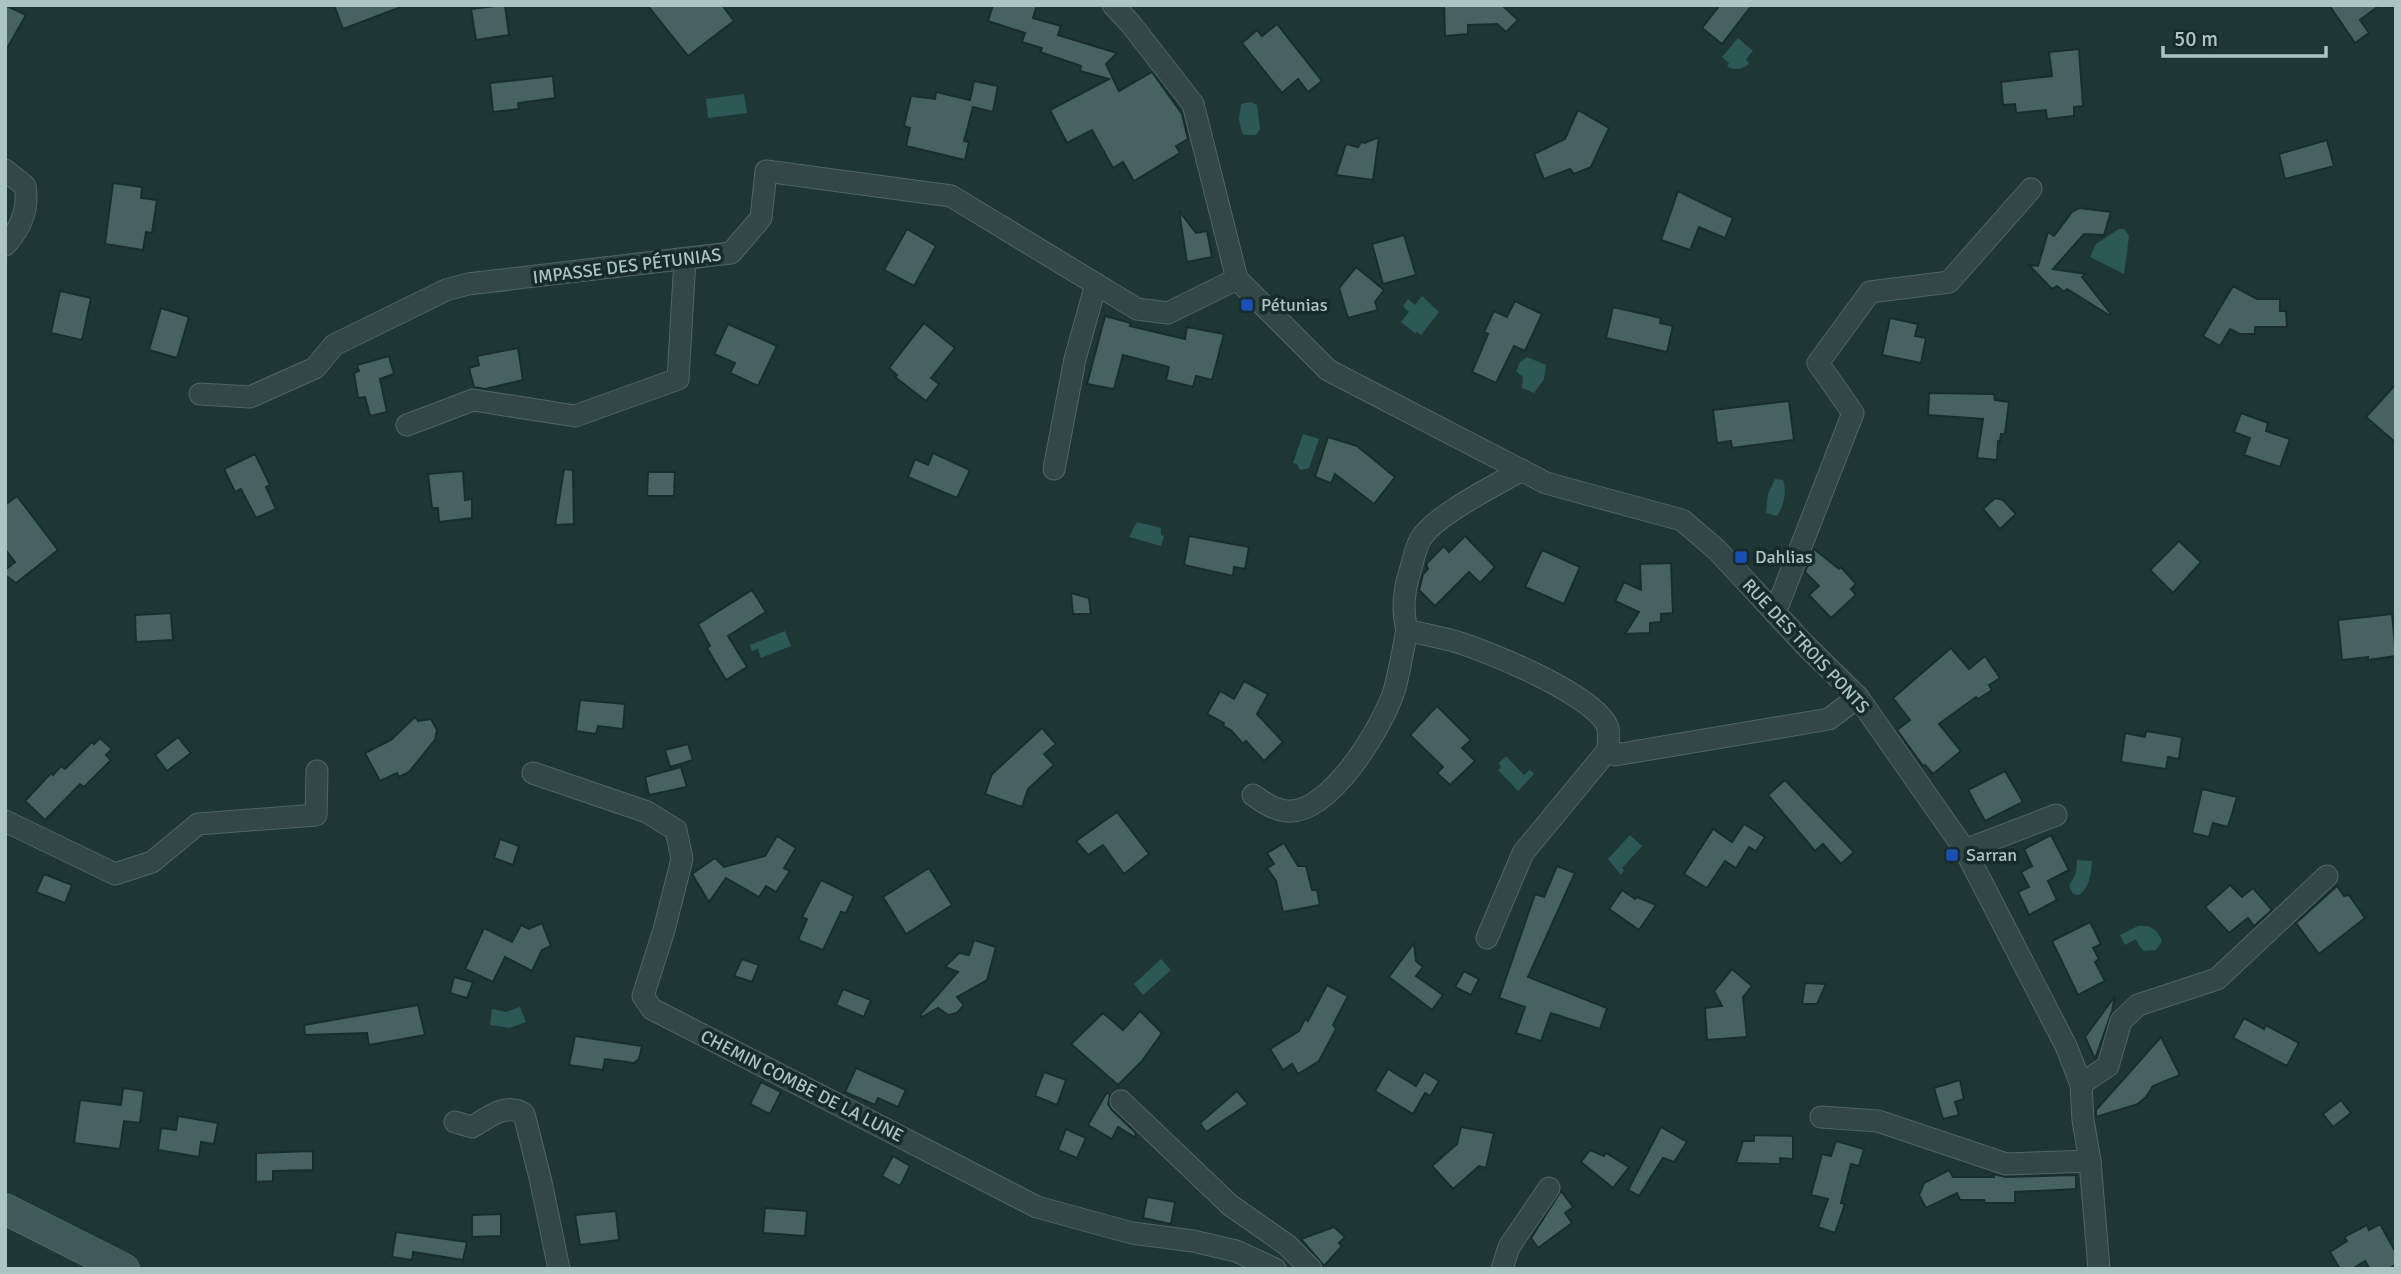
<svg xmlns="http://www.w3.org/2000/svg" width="2401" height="1274" font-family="Signika,sans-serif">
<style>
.water{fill:#2c5855}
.building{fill:#466361;stroke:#192e2c;stroke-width:2}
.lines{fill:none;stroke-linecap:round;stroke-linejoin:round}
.street-casing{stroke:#4f6664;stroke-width:23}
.secondary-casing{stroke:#4f6664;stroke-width:32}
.street{stroke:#324746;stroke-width:21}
.secondary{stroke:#3f5b59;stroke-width:30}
.transit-dot{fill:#1a4fb4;stroke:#172b2a;stroke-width:2.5}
.labels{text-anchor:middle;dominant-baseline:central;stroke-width:7;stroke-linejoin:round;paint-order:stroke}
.street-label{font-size:18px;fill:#abc5c3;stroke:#172b2a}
.poi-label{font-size:18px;fill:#abc5c3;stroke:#172b2a;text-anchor:start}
</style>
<rect width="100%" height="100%" fill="#1e3734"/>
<!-- water -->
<g class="water">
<path d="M1738,38L1753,51L1746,59L1749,64C1742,70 1735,70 1727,67L1729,63L1722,57Z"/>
<path d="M744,94L747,113L708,118L706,99Z"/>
<path d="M1251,102L1257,105L1260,129L1256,135H1245L1242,133L1239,119L1241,104Z"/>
<path d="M2119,229H2124L2129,236L2124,274L2090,257L2096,244Z"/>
<path d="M1422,296L1439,312L1421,335L1417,332L1415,333L1401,322L1409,312L1403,306L1408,299L1415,305Z"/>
<path d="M1527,357L1546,365L1544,379L1534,393L1522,388L1523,377L1516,371L1520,362Z"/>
<path d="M1303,434L1319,439L1309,468L1300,470L1297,464L1293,463Z"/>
<path d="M1775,479L1783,480C1787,492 1784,506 1777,516L1766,513L1768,494Z"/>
<path d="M1137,522L1161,528V535L1164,536L1161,546L1129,537Z"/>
<path d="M785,631L791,646L761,658L758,649L752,651L750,645Z"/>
<path d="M1506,756L1524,775L1530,770L1534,774L1518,791L1498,770L1501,767L1499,763Z"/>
<path d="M1630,835L1642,846L1622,868L1624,870L1621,875L1608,859Z"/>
<path d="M2077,860L2092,861C2091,874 2090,887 2079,895L2073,894L2069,886L2076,873Z"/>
<path d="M2138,926C2150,925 2157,929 2162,941L2156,950L2144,951L2140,947L2136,939L2125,945L2120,935Z"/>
<path d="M1161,959L1171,970L1143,995L1134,984Z"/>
<path d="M520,1007L526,1022L510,1028L490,1025L492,1009L506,1012Z"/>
</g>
<!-- building -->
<g class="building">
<path d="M5,5L26,15L5,52Z"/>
<path d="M334,5H401V7L343,29Z"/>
<path d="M505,5L509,35L476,40L471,9Z"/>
<path d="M647,5H722L734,21L688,56Z"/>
<path d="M993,5H1037L1033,18L1061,26L1058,35L1117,53L1106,64L1119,91L1152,72L1182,114L1188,139L1176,146L1180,153L1134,181L1123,162L1113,168L1092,130L1067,143L1050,110L1109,79L1080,71L1081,66L1040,52L1042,48L1022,42L1025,33L988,21Z"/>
<path d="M1444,5H1502L1518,20L1506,32L1497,24L1468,25V34L1445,36Z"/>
<path d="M1720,5H1752L1722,44L1702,28Z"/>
<path d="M2329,5H2380L2360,20L2369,33L2355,43Z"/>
<path d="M1277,24L1322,81L1308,92L1298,79L1282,93L1242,43L1257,30L1262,36Z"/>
<path d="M2079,49L2083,106L2074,107V116L2047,119L2046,110L2016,113L2015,104L2003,105L2001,82L2052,76L2049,52Z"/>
<path d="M553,76L555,98L518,103L519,109L493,112L490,83Z"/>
<path d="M974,81L998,86L993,112L973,107L964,141L969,142L965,160L906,146L910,128L904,126L911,96L935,99L936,92L970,100Z"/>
<path d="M1578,110L1609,128L1591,167L1574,174L1570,169L1544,179L1534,154L1565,139Z"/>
<path d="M1379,137L1373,180L1336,175L1346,144L1358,147L1361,142L1365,143Z"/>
<path d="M2327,140L2334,166L2285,179L2279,154Z"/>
<path d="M113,183L142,187L141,198L157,200L152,233L146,232L143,250L105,244Z"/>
<path d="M1678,191L1733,218L1725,238L1699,227L1690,250L1661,240Z"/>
<path d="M2079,208L2111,212L2104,235L2084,234L2053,269L2086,274L2082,277L2111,314L2109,315L2067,289L2064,292L2057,286L2052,289L2029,265L2038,266L2048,232L2054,236L2072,212Z"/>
<path d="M1179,211L1196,233L1207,231L1212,257L1187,262Z"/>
<path d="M907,229L936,246L914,286L884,270Z"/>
<path d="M1404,235L1416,275L1383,284L1372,244Z"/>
<path d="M1356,267L1384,290L1375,302L1378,310L1348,318L1339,288Z"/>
<path d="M2233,286L2257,299H2280V311H2286L2287,327H2255V334H2240L2230,329L2220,346L2203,336Z"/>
<path d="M60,291L91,298L82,340L51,333Z"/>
<path d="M1515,301L1542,314L1525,351L1514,346L1496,383L1472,372L1488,334L1484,332L1494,311L1507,317Z"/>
<path d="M1613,307L1661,318L1660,323L1673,326L1667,352L1606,338Z"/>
<path d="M161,308L189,317L177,358L149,350Z"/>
<path d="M1105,316L1131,323L1130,326L1185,339L1187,327L1224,334L1212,380L1196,376L1193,387L1166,380L1169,367L1123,355L1114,389L1087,384Z"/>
<path d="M1890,318L1918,324L1915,336L1926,338L1921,363L1882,355Z"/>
<path d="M924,323L955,348L931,378L939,384L926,401L895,377L897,375L889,368Z"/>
<path d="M728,324L777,346L758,386L730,373L735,363L714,354Z"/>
<path d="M518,348L523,380L485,389L474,387L469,368L479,365L477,356Z"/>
<path d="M389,356L394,374L380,379L387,412L370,416L365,397L358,398L354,373L359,371L357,365Z"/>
<path d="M2396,384V443L2366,417Z"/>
<path d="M1929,393L1994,394L1995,400L2009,402L2005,434H2001L2000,442L1998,441L1997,460L1977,458L1983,419L1928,415Z"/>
<path d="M1789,401L1794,440L1732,448L1731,441L1717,443L1713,410Z"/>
<path d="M2241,413L2268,423L2266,431L2290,439L2280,467L2244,455L2250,438L2234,432Z"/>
<path d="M1328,437L1357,446L1395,477L1374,504L1335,474L1331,483L1315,477Z"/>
<path d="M933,453L970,470L957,498L908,477L915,459L928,465Z"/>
<path d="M255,454L270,485L266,487L276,509L256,518L241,489L235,492L224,469Z"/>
<path d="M564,469L573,470L574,524L555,525Z"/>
<path d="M463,471L465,500L472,499V518L439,522L438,508H432L428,474Z"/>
<path d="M648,472H675L674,496H647Z"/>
<path d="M17,496L58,550L16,583L5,575V570L15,562L5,549V505Z"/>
<path d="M1995,498L2003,500L2016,514L2000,529L1983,509Z"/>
<path d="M1189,536L1249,547L1245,569L1234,567L1233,576L1184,565Z"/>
<path d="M1465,536L1495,567L1480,583L1469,572L1435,606L1419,590L1423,574L1428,569L1426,564L1444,546L1449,552Z"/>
<path d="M2179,541L2201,562L2173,593L2150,570Z"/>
<path d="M1814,549L1839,569L1841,567L1856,584L1851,589L1856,595L1831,618L1809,595L1819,586L1805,572Z"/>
<path d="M1542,550L1580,567L1564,604L1525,587Z"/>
<path d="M1671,563L1673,613L1661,614V622L1650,623V633L1625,634L1639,612L1615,601L1624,582L1641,590L1640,564Z"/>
<path d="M752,590L766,612L728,636L747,667L726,680L707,648L710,646L698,624Z"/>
<path d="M1071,593L1089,598L1091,614H1073Z"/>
<path d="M171,613L173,640L136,642L135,615Z"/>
<path d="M2392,614L2396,656L2368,660V657L2342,660L2338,620Z"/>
<path d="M1951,648L1969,669L1985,656L2000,678L1989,685L1992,690L1978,699L1976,697L1939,724L1961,751L1933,774L1925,765L1923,766L1897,730L1910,720L1893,698Z"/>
<path d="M1244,681L1268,694L1257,714L1283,742L1264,761L1246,741L1243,744L1231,730L1223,726L1224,723L1207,714L1220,691L1234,699Z"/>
<path d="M580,700L625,704L623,729L598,726L596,734L576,731Z"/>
<path d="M1437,706L1471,740L1462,748L1475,761L1450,785L1437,773L1443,767L1410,735Z"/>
<path d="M415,717L418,721L431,719L437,730L435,740L409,772L399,777L397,773L380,781L365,753L391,740Z"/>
<path d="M1042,728L1056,744L1044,754L1054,765L1028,789L1022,807L985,794L992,774Z"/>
<path d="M2146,731L2182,737L2179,759L2168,757L2166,769L2121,762L2125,733L2145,737Z"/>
<path d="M178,737L191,753L167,771L155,755Z"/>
<path d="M100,738L112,749L106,755L111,760L84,787L80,784L45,820L25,801L51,773L53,775L61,766L65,769L92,742L94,744Z"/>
<path d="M688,744L693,760L670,767L665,750Z"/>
<path d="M681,767L687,787L649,795L645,777Z"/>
<path d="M2005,771L2023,802L1985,821L1968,790Z"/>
<path d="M1785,780L1854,852L1841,864L1823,844L1815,851L1768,795Z"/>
<path d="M2202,789L2237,797L2228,827L2213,823L2209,837L2192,833Z"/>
<path d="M1117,812L1149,854L1124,874L1103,845L1088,855L1076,841Z"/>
<path d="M1744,824L1765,837L1756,851L1749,847L1736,868L1725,861L1707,888L1684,874L1713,829L1732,842Z"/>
<path d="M2051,835L2069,870L2048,881L2057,900L2029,915L2018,892L2029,887L2021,872L2032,866L2024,849Z"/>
<path d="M777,836L796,848L784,868L790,871L776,892L766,886L759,897L726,878L709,902L692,874L715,858L724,867L765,856Z"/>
<path d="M500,839L519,846L513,865L494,858Z"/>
<path d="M1284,843L1298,866H1306L1312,890H1317L1320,905L1283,912L1276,881L1267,868L1274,864L1267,853Z"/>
<path d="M1557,866L1575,873L1528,977L1607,1008L1600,1029L1551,1013L1541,1041L1516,1033L1525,1007L1499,998L1535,894L1544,897Z"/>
<path d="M929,868L952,905L906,934L883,897Z"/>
<path d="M44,874L72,885L65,903L36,892Z"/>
<path d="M821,880L854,896L846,913L841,912L823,950L798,940L807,919L802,917Z"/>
<path d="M2230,885L2242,897L2253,888L2272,910L2254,926L2248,918L2229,933L2205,907Z"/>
<path d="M2337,886L2344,896L2349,895L2365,918L2319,954L2296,923Z"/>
<path d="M1622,890L1635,899L1637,897L1656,905L1639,930L1609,909Z"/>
<path d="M2090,922L2101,944L2093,948L2099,959L2095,962L2105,981L2078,995L2052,941Z"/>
<path d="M542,923L551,946L542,950L532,971L505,957L493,982L465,969L484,928L512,942L521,925L529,929Z"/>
<path d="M974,940L996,947L987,980L957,997L964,1005L957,1013L948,1015L938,1008L922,1017L920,1015L958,972L945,967L959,953L969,955Z"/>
<path d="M1414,943L1416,961L1423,967L1416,976L1443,995L1432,1010L1389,977Z"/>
<path d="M742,959L759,965L752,982L734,976Z"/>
<path d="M1732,969L1752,986L1743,997L1747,1037L1707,1040L1705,1008L1722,1006L1714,991Z"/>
<path d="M1464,971L1479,979L1471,995L1455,987Z"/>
<path d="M454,977L473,982L467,998L450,993Z"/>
<path d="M1805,983L1826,984L1817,1004H1802Z"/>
<path d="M1327,985L1348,996L1333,1025L1336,1029L1319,1061L1298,1074L1292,1064L1283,1070L1270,1049L1299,1031L1305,1019L1308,1021Z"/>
<path d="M843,989L871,1000L864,1017L836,1005Z"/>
<path d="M2115,996L2112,1011L2095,1059L2085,1037Z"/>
<path d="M418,1005L425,1035L369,1045L367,1033L305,1035L304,1025Z"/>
<path d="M1140,1011L1162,1033L1142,1061L1118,1085L1071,1044L1103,1013L1123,1030Z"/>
<path d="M2244,1018L2264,1029L2266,1025L2299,1043L2287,1066L2233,1038Z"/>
<path d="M575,1036L642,1046L639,1059L634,1063L605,1059L603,1070L569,1065Z"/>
<path d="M2161,1037L2180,1075L2153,1086L2146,1097L2138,1104L2096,1117V1110Z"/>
<path d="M856,1068L906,1090L898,1107L878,1098L875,1105L845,1092Z"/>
<path d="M1388,1069L1416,1086L1424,1072L1439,1081L1430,1096L1425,1093L1413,1114L1375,1091Z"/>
<path d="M1044,1072L1066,1080L1057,1105L1035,1096Z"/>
<path d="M1960,1080L1964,1099L1955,1102L1959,1115L1943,1119L1934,1088Z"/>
<path d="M761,1082L781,1092L770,1114L750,1104Z"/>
<path d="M123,1088L144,1091L140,1123L124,1121L120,1149L74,1143L80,1100L121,1105Z"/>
<path d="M1237,1091L1248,1104L1206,1132L1200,1123Z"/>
<path d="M1107,1092L1110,1095L1108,1104L1112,1110L1135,1132L1136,1138L1118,1127L1112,1139L1088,1125Z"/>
<path d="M2341,1100L2351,1113L2333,1127L2323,1114Z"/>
<path d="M178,1116L218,1123L214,1144L201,1142L199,1157L158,1150L161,1128L176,1130Z"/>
<path d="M1461,1127L1494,1133L1486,1168L1479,1166L1453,1189L1432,1166L1457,1144Z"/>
<path d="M1661,1127L1687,1142L1674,1162L1663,1158L1639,1196L1628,1190Z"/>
<path d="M1066,1129L1086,1138L1077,1158L1058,1150Z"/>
<path d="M1754,1135L1793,1136V1159L1780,1158V1164L1736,1163L1743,1141H1754Z"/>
<path d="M1836,1141L1864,1149L1859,1166L1851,1164L1841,1203L1845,1204L1835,1233L1818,1227L1828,1199L1811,1195L1822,1154L1831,1156Z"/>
<path d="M1590,1150L1604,1156L1606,1153L1629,1167L1613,1188L1581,1162Z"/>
<path d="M313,1151V1170L273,1171V1181L256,1182V1153Z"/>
<path d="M893,1156L910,1166L900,1186L882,1176Z"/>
<path d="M1949,1170L1953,1177H1994L1993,1174L2006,1177L2076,1175V1189L2015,1192V1203H1985L1984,1200H1960L1957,1193L1926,1208L1919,1195L1924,1183Z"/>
<path d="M1561,1191L1573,1207L1565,1213L1572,1223L1538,1248L1531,1238Z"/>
<path d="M1147,1197L1175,1202L1171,1224L1143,1218Z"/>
<path d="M765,1208L807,1211L805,1236L763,1233Z"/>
<path d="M616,1211L619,1240L580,1245L575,1215Z"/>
<path d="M501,1214V1236L472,1237V1215Z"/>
<path d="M2380,1224L2396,1253V1264L2389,1269H2370L2365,1261L2352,1269H2340L2330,1252L2347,1241L2344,1237L2367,1225L2369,1230Z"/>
<path d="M1334,1227L1345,1237L1339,1243L1342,1246L1324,1266L1301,1239Z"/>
<path d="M396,1232L467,1242L463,1260L413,1252L412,1260L392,1257Z"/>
</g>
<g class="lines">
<!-- street casing -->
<g class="street-casing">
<g id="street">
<path d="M1113,5L1130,23L1193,104L1237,279L1328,370L1546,483L1682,520L1717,550L1804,644L1858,697L1965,850L2066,1046L2081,1084L2083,1120L2090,1161L2099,1269"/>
<path d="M5,170L25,186C29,208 21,229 5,245"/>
<path d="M200,394L250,397L315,368L334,345L446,290L468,284L731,253L761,218L766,171L951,196L1137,309L1168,313L1237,279"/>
<path d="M407,425L473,400L575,416L678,379L685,259"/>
<path d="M1054,469L1075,359L1096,284"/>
<path d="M1775,613L1853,413L1818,363L1870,292L1949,282L2031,189"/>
<path d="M1407,630C1402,611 1404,590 1410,571C1413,562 1415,549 1420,540C1433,516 1496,485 1522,470"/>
<path d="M533,773L647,812L676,830L682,859L664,930L643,996L652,1009L1037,1207L1132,1233L1193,1241L1236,1251L1275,1269"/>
<path d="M1253,795C1263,802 1274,810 1287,811C1330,815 1384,725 1395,688C1400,669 1403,649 1407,630C1422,634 1439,637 1454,641C1487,651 1597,695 1608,728C1609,734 1608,744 1608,750L1615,755L1829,719L1858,697"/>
<path d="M5,821L115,874L152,862L198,824L316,815L317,771"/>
<path d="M1965,850L2056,815"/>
<path d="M1487,938L1523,853L1608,750"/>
<path d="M2081,1084L2108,1066L2121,1021L2138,1005L2217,979L2327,876"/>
<path d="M1121,1101L1230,1205L1287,1245L1311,1269"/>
<path d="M1821,1117L1878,1121L2006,1164L2090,1161"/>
<path d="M455,1122L472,1127C489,1117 506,1102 524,1114L541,1182L559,1269"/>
<path d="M1502,1269L1509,1247L1549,1188"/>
</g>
</g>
<!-- secondary casing -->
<g class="secondary-casing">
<path id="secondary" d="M5,1209L124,1269"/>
</g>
<!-- street -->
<use href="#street" class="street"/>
<!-- secondary -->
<use href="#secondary" class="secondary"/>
</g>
<!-- markers -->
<g class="transit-dot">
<rect x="1240" y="298" width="14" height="14" rx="3.5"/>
<rect x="1734" y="550" width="14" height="14" rx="3.5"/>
<rect x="1945" y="848" width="14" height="14" rx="3.5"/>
</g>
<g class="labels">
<!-- street labels -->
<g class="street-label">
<text transform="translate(627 266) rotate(-7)">IMPASSE DES PÉTUNIAS</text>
<text transform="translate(1806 646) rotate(47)">RUE DES TROIS PONTS</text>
<text transform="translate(802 1086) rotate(27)">CHEMIN COMBE DE LA LUNE</text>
</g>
<!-- poi labels -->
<g class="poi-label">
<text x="1261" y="305">Pétunias</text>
<text x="1755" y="557">Dahlias</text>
<text x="1966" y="855">Sarran</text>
</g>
</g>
<!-- border -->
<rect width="2401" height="1274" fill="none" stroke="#abc5c3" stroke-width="14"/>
<!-- scale -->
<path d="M2163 46v10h163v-10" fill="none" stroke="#abc5c3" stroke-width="3.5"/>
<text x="2174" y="46" font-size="21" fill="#abc5c3" stroke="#172b2a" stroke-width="5" paint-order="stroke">50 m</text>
</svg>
